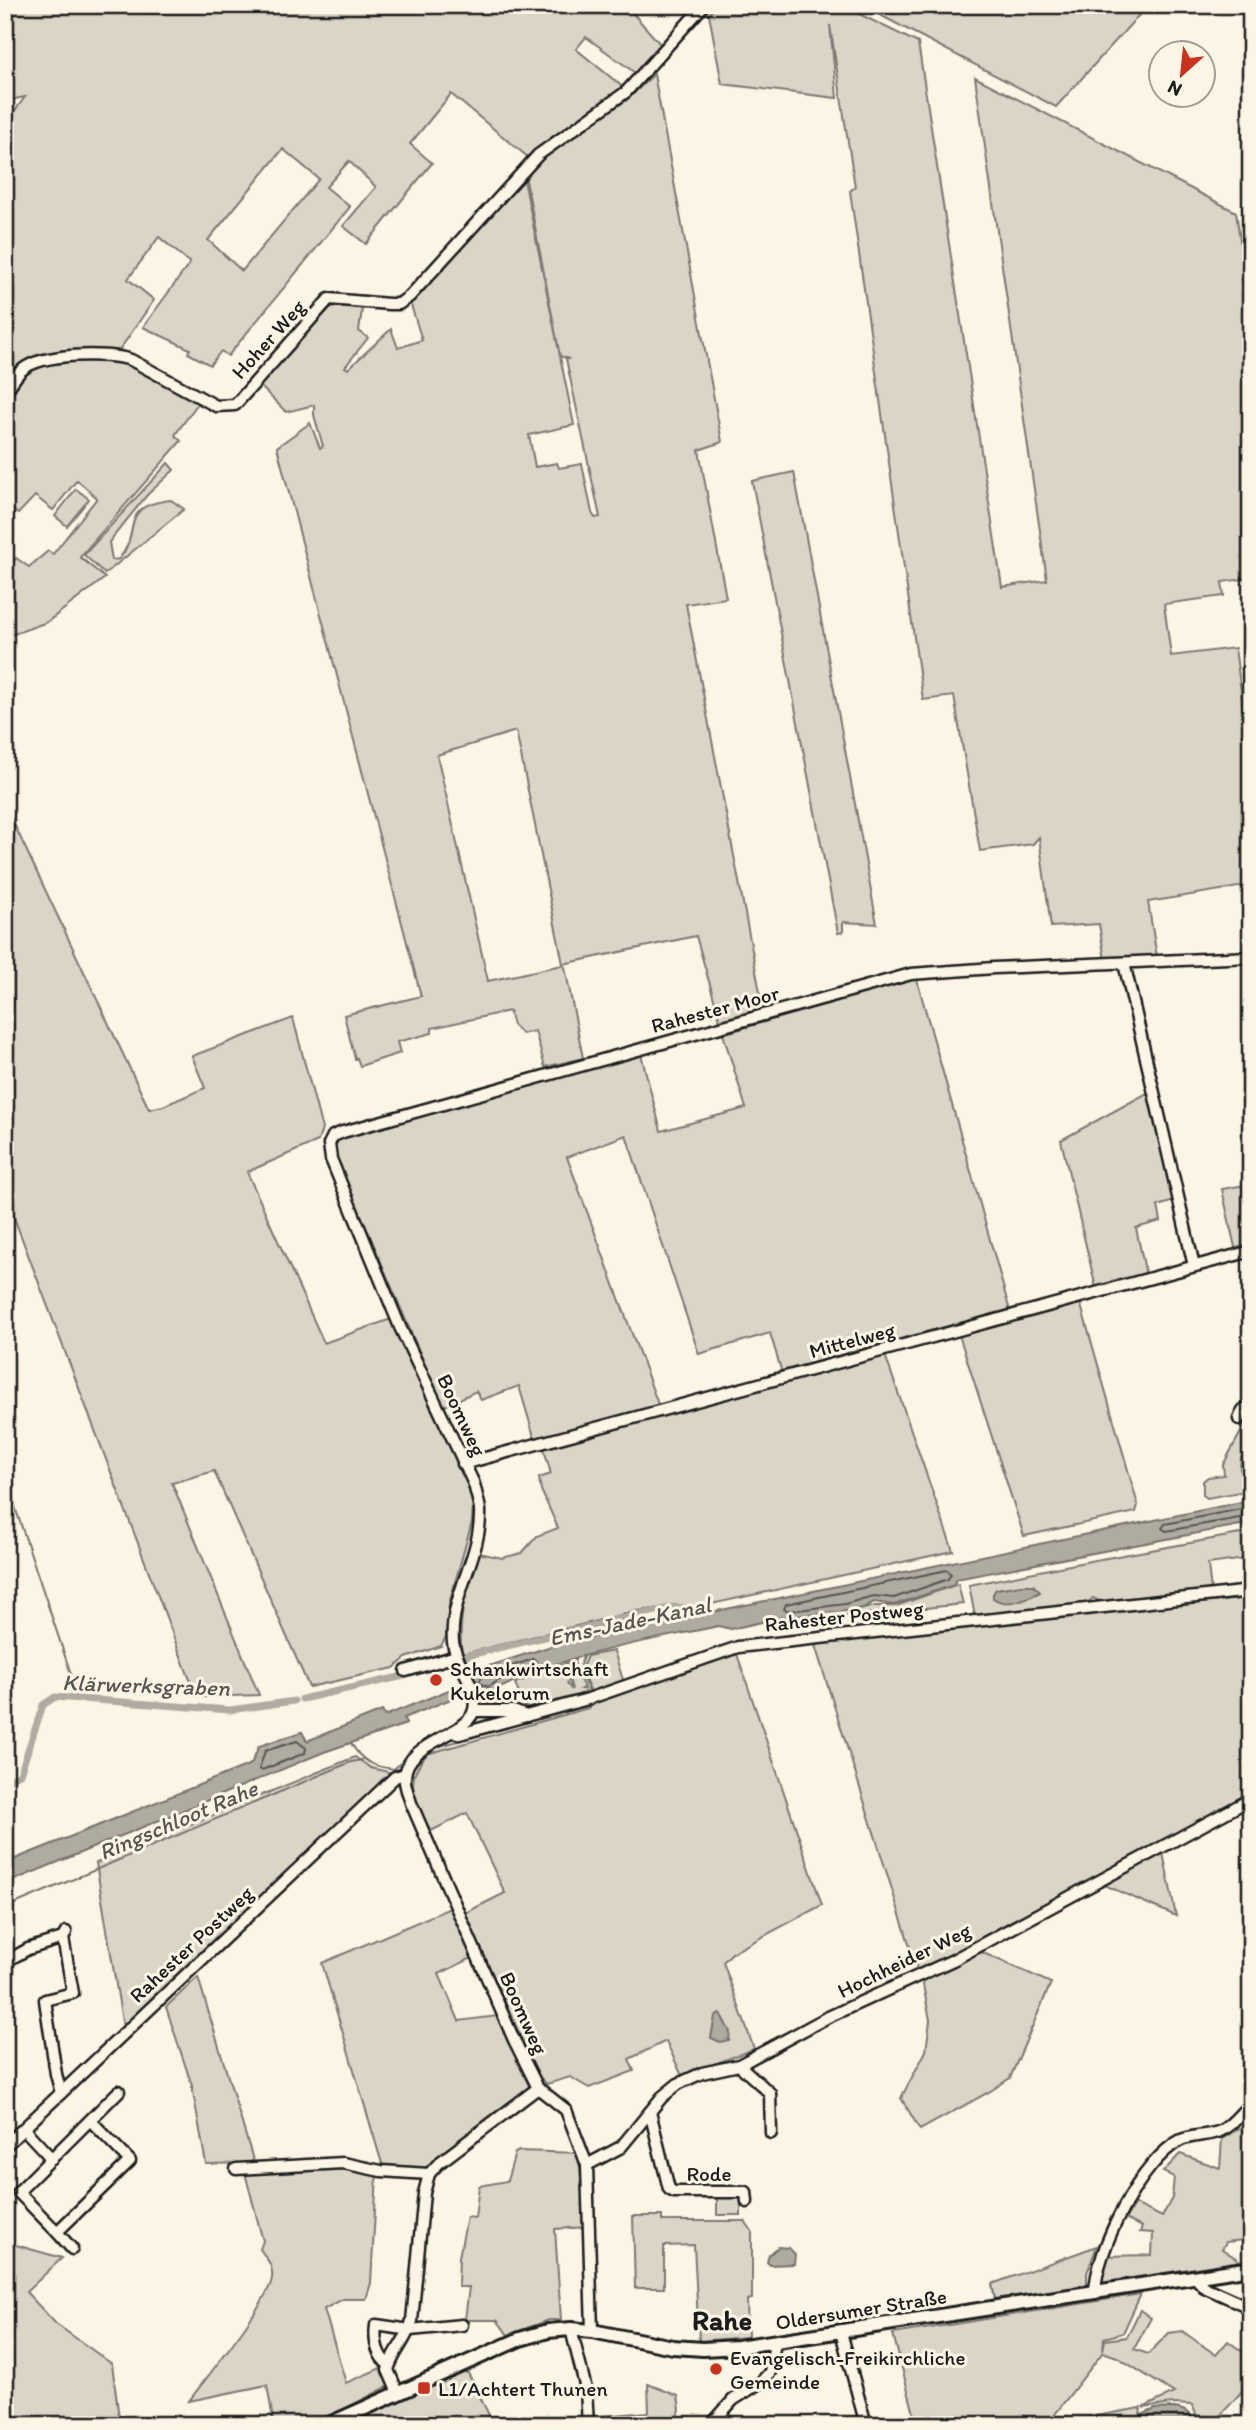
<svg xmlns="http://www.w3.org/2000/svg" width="1256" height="2430" font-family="Itim,sans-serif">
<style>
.green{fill:#dbd5c8;stroke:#7c7872;stroke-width:2;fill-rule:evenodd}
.water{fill:#b0aba1;stroke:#75726c;stroke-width:2}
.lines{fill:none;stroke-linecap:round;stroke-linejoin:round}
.shore{stroke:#575551;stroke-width:2}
.stream{stroke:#75726c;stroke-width:2}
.canal{stroke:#b0aba1;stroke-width:7}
.minor-casing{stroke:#1c1c1c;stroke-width:15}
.major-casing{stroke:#1c1c1c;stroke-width:18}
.minor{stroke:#fcf5e5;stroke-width:10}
.major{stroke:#fcf5e5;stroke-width:12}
.poi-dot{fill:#c8321e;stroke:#fcf5e5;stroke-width:2.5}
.labels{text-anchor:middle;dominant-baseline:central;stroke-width:6;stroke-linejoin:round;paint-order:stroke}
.street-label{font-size:21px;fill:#1c1c1c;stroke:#fcf5e5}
.poi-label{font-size:21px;fill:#1c1c1c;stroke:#fcf5e5;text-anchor:start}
.water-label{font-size:23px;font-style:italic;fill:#575551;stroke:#fcf5e5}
.district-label{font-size:28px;font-weight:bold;fill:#1c1c1c;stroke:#fcf5e5}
</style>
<rect width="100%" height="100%" fill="#fcf5e5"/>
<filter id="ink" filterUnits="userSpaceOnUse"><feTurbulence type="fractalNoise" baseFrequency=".0143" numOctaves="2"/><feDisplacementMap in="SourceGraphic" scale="14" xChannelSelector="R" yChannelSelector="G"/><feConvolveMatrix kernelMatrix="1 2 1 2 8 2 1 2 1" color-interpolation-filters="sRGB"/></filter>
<g filter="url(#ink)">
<!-- green -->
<g class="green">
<path d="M5,5H629V9L662,46L638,75L586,37L576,49L624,88L529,158L451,94L410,144L432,163L366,244L343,226L376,187L349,161L326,187L350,207L228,356L221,351L210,365L188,353L190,349L143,327L190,263L159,237L128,279L154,300L118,352C95,350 38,349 21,365C14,371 10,381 5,389V124L25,97L5,101ZM283,149L319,179L242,271L208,240Z"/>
<path d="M717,5H841L918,43L1002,587L1047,580L975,77L1236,212L1251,315V578L1222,582L1224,596L1164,604L1171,656L1235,648L1251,765V885L1148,902L1157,957L1105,960L1099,924L1051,927L1039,837L1033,844L980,851L954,696L923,700L850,191L855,187L830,25L837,98L722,84L709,14Z"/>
<path d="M861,5H1148L1056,107Z"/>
<path d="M654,74L722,442L699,450L726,598L686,604L763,1008L720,1020L696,936L563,964L516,731L437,755L488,981L562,965L565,967L583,1058L545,1067L535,1031L522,1034L513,1025L509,1011L432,1028V1033L397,1042L400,1053L360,1066L357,1058L355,1059L344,1015L421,996L277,447L310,423L320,448L323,446L314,415V405L286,412L258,384L330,308L343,305L362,309L359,331L368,338L345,367L348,369L391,329L398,348L422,340L410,302L523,175L574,425L529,435L535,467L557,463L559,468L582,464L592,513L595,518L600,517L566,359H569L560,356L525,175C531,166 539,162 545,153L628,99Z"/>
<path d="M80,359L113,360L126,364L198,403L175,435L181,441L80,557L105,578L47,622L5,637V568L16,558L29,567L48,551L53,554L97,498L77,480L53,510L35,496L18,514L5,505V400L27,370L37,366Z"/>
<path d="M168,463L174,470L147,495L109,542L112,560L119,559C143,530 117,506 171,500L184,509L105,574L84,555Z"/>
<path d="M794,472L877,924L843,922V932L838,933L752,481Z"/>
<path d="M76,489L89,499L67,526L55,516Z"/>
<path d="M5,805L149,1109L163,1106L205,1088L192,1056L293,1018L322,1129L318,1141L247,1172L324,1343L391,1319L469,1488L473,1505L472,1522L449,1604L446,1637L441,1646L406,1658L394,1668L309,1687L214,1471L172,1483L259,1695L203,1697L195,1693L5,1194Z"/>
<path d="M909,980H917L1010,1311L782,1373L770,1333L699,1354L626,1135L567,1157L659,1407L535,1440L519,1386L481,1400L476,1391L443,1407L333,1150L334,1144L346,1134L641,1054L661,1131L746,1108L723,1034Z"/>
<path d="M1149,1092L1174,1201L1158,1206L1161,1221L1136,1228L1146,1275L1096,1288L1061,1140Z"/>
<path d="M1251,1184V1248L1236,1252L1222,1189Z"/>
<path d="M1080,1302L1138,1505L1136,1512L1024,1536L959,1335Z"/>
<path d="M885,1355L953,1551L689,1609L684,1605L637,1611L462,1654C457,1618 467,1586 479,1553L502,1558L522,1553L537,1536L558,1528L541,1490L539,1478L551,1474L544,1449Z"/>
<path d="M1251,1414V1446L1241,1458L1240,1470L1251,1475V1490L1207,1498L1203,1495V1481L1208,1477L1224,1475L1223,1465L1242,1430L1246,1416Z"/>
<path d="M1251,1532V1586L1245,1559L1208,1564L1211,1591L1105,1604L1093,1598L1087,1603L975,1617L969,1585L1090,1561Z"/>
<path d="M958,1584L963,1604L847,1616L848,1613L875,1606H896Z"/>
<path d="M1251,1598V1796L951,1959L918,1972L814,1642Z"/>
<path d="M614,1651L624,1683L592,1694L581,1670L587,1656Z"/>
<path d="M737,1654L822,1905L732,1953L723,1962L754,2049L682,2076L666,2041L629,2059L634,2071L589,2088L570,2077L547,2084L539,2077L465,1913L505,1893L467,1813L429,1832C417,1798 401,1784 427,1754L588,1708L593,1702Z"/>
<path d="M575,1660L567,1684L572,1690L569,1678L575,1663V1672L584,1687L581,1689H585L586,1692C568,1702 549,1706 529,1709L523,1705L515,1683Z"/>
<path d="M355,1757L371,1768L393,1773L162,1994L123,2027L96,1863Z"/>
<path d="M1162,1848L1176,1916L1102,1884Z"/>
<path d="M450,1908L472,1958L439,1974L459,2021L497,2016L530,2088L420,2172L383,2167L322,1963Z"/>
<path d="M981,1952L1051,1983L1010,2078L989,2092L920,2130L901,2098L926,2051L930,2020L922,1980Z"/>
<path d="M198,1977L254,2163L206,2164L192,2086L166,2007Z"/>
<path d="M1251,2121V2239L1226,2242L1222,2249L1240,2261L1101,2283L1103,2256L1152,2255L1153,2233L1140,2232L1142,2227L1125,2219L1135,2204L1162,2217L1172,2198L1174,2177L1163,2172L1180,2154L1220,2168L1222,2139Z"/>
<path d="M519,2151L578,2153L588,2227L555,2229L561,2320H549L508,2335L497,2320H465L469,2287H458L459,2257L467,2217L475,2218L479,2186L507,2181L515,2153Z"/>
<path d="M338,2165L377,2174L371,2283L366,2299H343L324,2309L346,2383L383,2367L391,2385L313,2425H274L267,2385L189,2401C205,2379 270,2300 272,2278C274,2266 266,2258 260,2249L263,2241L245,2173Z"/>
<rect x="717" y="2193" width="24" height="22"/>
<path d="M633,2216H662V2221H745L752,2231V2299L747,2300L748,2337L699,2341L694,2245L664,2246V2288H635Z"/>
<path d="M5,2242L62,2258L26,2292L56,2324L112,2364L120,2425H12L5,2381Z"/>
<path d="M1097,2246L1087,2273V2286L995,2299L992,2284Z"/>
<path d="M1141,2294L1123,2333L1104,2338L1103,2350L1105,2340L1127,2337L1140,2310L1151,2318L1134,2349L1148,2354L1169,2333L1182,2331L1216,2355L1228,2341L1251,2358V2381L1212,2425H1201L1192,2405L1173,2404L1143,2408L1174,2393L1117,2357L1103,2352L1052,2418L1026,2425H917L893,2334Z"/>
<path d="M467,2371L494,2425H344Z"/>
<path d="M648,2384L678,2396L680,2409L676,2425H592V2417L649,2412Z"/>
<path d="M1141,2408L1139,2425H1058L1057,2423Z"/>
</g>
<!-- water -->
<g class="water">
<path d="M1251,1500V1523L956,1579L954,1585L894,1605L874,1602L863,1608L846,1611L779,1618L731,1629L718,1626C640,1643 557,1654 488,1695L473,1690L404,1718L406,1724L324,1752L5,1884V1863L251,1764L259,1746L302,1732L307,1741L382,1711L385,1716L471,1681L476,1670L558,1644Z"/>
<path d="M1021,1585H1033L1040,1592C1026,1599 1007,1608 993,1598V1594L996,1589Z"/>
<path d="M720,2013L730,2032L729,2040L720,2042L711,2038L715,2016Z"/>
<path d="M778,2247L789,2248L795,2254L794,2264L770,2265L767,2262L769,2255Z"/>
<path d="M1173,2408C1185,2409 1191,2413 1195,2425H1141L1142,2415L1155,2409Z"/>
</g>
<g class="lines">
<!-- shore -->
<g class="shore">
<path d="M1251,1507L1165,1524L1162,1528L1166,1531L1251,1516"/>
<path d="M947,1570L951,1574L948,1579L894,1598L873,1596L845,1604L790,1611L784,1609L786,1604Z"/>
<path d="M533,1659L536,1661L535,1665L506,1676L488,1687L479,1683L482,1676Z"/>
<path d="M297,1741L306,1748L305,1753L262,1770L259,1769L265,1751Z"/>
</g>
<!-- stream -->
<g class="stream">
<path d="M5,1477L79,1698"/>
<path d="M583,1657C575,1676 582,1675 590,1693"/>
<path d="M499,1730L582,1706"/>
<path d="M351,1743C361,1761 373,1767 394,1769L408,1756"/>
<path d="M430,1749L490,1732"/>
<path d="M5,1908L351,1762L362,1760"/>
</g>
<!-- canal -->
<g class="canal">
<path d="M461,1657L634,1616L674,1607L685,1608"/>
<path d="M302,1699L404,1676"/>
<path d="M5,1782L20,1774L43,1705L55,1697L230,1710L294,1701"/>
</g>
<!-- minor casing -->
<g class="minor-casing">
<g id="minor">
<path d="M5,393C10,386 15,376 22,370C41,353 108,352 131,360L216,406L235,405L329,299L389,304H399L410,296L538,155L626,92L704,5"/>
<path d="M1124,963L1194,1266"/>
<path d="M1239,1419L1243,1410L1251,1405"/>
<path d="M463,1464L1251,1251"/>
<path d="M406,1671L456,1656"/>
<path d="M474,1711H513L526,1716"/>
<path d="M453,1731L460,1734L588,1699L738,1647L1251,1591"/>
<path d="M5,1962L28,1949L63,1938L66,1932"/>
<path d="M739,2065L770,2093L771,2133"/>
<path d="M61,2093L56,2074L45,2000L73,1993L63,1938"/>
<path d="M650,2112L669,2189L674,2192H746L747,2202"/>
<path d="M91,2121L130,2161L57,2232L18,2192L119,2091"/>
<path d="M24,2129L52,2159"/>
<path d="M5,2146L395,1777L405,1774"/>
<path d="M587,2165L621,2147L662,2097L678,2084L702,2073L739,2065L826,2018L953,1960L1251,1799"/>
<path d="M236,2169L343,2163L381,2171L429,2174"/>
<path d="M57,2232L72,2249"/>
<path d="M1195,2277L1204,2287L1251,2308"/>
<path d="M1095,2293C1095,2251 1142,2159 1181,2140C1193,2135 1206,2136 1218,2132C1230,2128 1241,2112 1251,2103"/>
<path d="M571,2329L586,2389L588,2425"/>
<path d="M592,2331L587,2165L566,2110L538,2088L514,2040L411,1803C409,1795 404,1786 405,1777C406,1750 440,1741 458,1728C464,1723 470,1720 473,1713C482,1689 455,1665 453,1642C449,1596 482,1556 480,1510C479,1502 476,1493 474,1484L400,1327L331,1159L329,1144L333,1136L343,1132L911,974L994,968L1251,957"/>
<path d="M841,2332L866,2425"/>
<path d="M389,2365C376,2355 374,2340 376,2325L410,2330L462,2325"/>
<path d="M398,2393L388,2370C393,2352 407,2340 412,2321L424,2193L429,2174L439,2163L538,2088"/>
<path d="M711,2425L733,2400L761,2382L770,2372L775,2342"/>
</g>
</g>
<!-- major casing -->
<g class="major-casing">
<path id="major" d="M327,2425L520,2339L548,2331L571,2329L592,2331L673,2347L703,2349L738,2347L1251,2268"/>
</g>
<!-- minor -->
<use href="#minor" class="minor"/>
<!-- major -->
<use href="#major" class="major"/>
</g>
</g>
<!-- markers -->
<g class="poi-dot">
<circle cx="436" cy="1680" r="7"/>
<circle cx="716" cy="2369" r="7"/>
<rect x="417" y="2381" width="14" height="14" rx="3.5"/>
</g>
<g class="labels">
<!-- street labels -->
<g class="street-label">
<text transform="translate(268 339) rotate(-48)">Hoher Weg</text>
<text transform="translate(715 1009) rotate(-15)">Rahester Moor</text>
<text transform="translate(852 1340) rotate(-15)">Mittelweg</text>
<text transform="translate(462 1415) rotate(65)">Boomweg</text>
<text transform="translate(844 1616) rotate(-6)">Rahester Postweg</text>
<text transform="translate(191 1944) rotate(-43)">Rahester Postweg</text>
<text transform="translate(904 1960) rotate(-26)">Hochheider Weg</text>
<text transform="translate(524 2013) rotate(66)">Boomweg</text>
<text x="709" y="2173">Rode</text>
<text transform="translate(861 2309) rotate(-9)">Oldersumer Straße</text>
</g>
<!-- poi labels -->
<g class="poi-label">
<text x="450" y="1668">Schankwirtschaft<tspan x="450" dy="24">Kukelorum</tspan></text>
<text x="730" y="2357">Evangelisch-Freikirchliche<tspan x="730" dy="24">Gemeinde</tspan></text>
<text x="438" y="2388">L1/Achtert Thunen</text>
</g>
<!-- water labels -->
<g class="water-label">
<text transform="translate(630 1621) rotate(-12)">Ems-Jade-Kanal</text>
<text transform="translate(146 1685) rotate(2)">Klärwerksgraben</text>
<text transform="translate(178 1820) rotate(-23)">Ringschloot Rahe</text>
</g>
<!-- district labels -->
<g class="district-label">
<text x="722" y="2320">Rahe</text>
</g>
</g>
<!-- margin -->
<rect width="1256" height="2430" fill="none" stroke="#fcf5e5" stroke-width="28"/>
<rect x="14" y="14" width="1228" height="2402" fill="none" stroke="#1c1c1c" stroke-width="2.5" filter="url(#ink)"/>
<!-- north arrow -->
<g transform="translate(1182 74) rotate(207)"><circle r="33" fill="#fcf5e5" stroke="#a29e95" stroke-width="2"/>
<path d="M0-5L12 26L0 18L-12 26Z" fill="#c8321e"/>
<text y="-10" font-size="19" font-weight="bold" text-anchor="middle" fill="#1c1c1c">N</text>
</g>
</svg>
